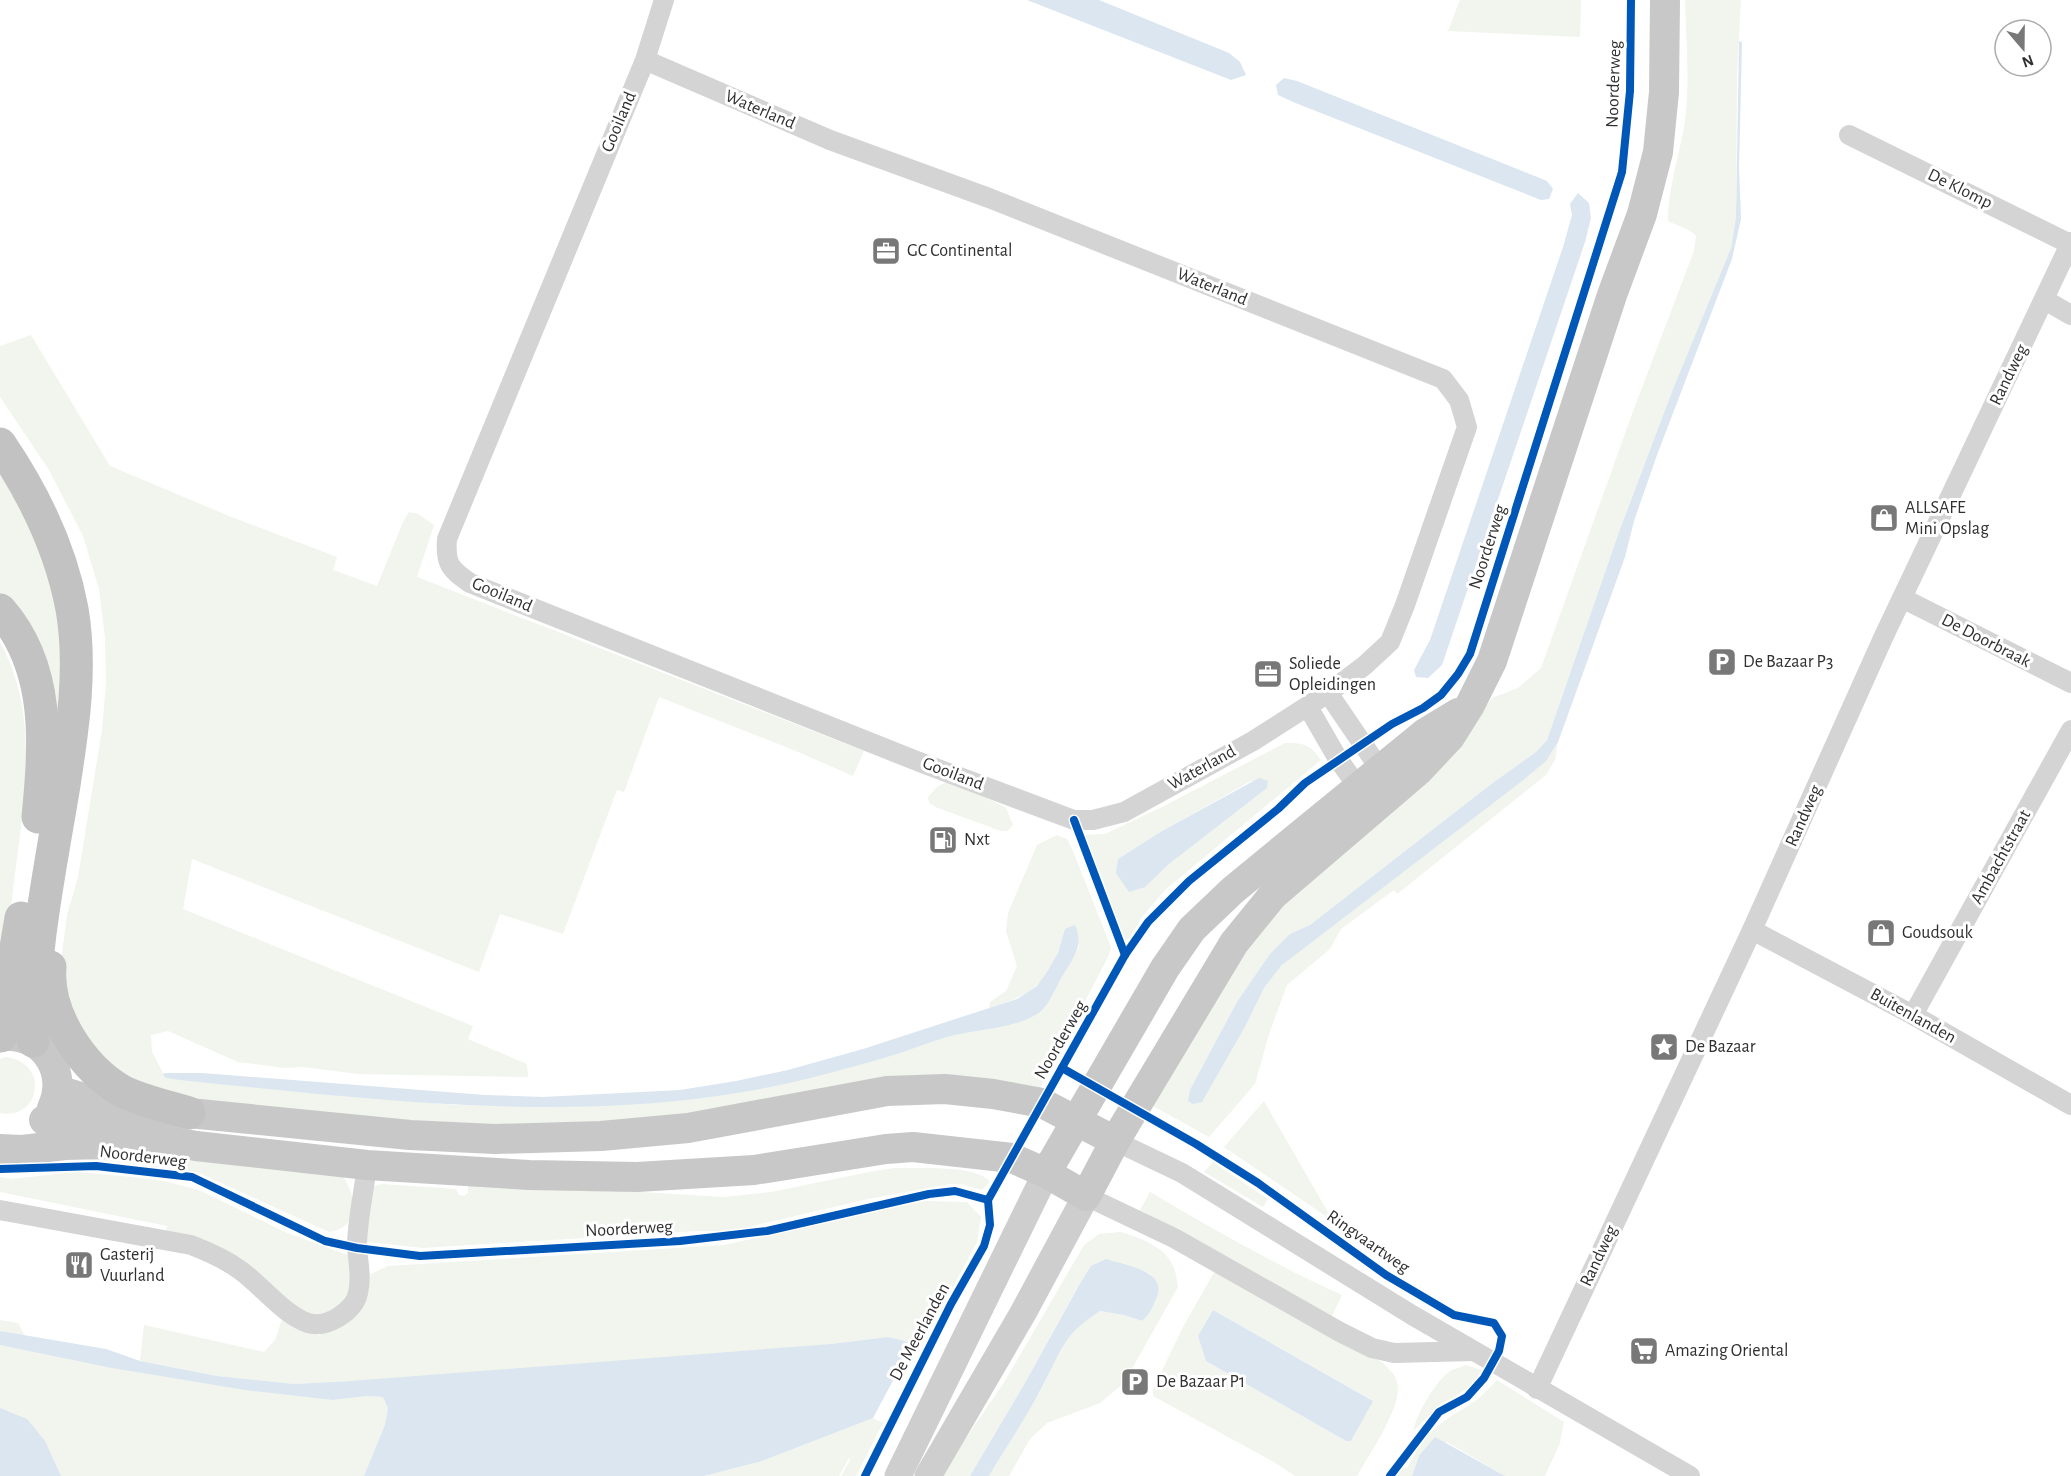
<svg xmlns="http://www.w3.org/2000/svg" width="2071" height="1476" font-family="'Alegreya Sans',sans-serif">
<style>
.green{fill:#f1f5ed;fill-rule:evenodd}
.water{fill:#dbe6f1}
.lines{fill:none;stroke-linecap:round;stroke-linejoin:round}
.minor{stroke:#d4d4d4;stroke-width:20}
.secondary{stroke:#cecece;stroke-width:27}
.primary{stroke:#c8c8c8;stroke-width:30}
.motorway{stroke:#c2c2c2;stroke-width:33}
.cycleway-casing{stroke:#fff;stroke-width:11}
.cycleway{stroke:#0057b8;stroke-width:8}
.labels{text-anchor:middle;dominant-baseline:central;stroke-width:6;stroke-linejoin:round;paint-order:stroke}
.street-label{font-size:18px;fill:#303030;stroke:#fff}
.poi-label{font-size:18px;fill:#303030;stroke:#fff;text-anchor:start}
</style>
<rect width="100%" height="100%" fill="#fff"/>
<!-- green -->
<g class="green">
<path d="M1460,0H1581L1580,37L1448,31Z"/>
<path d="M1685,0H1741L1737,74L1736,217L1731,248L1673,389L1619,532L1547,740L1536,752L1490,785L1310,925L1290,934L1237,1002L1216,1043L1202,1102L1246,1025L1264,988L1282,965L1552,751L1558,742L1555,760L1546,775L1397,894L1394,890L1341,929L1330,949L1287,985L1269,1034L1255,1084L1209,1137L1151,1105L1238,961L1287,896L1440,766L1492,698L1518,688L1541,668L1632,414L1694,251L1696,236C1688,227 1679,227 1668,221C1668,187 1680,154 1685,121C1690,83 1686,38 1685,0Z"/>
<path d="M31,335L110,466L229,516L337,557L333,570L377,586L403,522L409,512L418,514L434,525L417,577L864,751L853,776L796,751L659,697L624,792L617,790L563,934L500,914L479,972L192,859L183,909L473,1026L468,1039L527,1064L528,1077L358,1074L303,1067L284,1068L238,1062L168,1031L151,1035L152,1052L166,1078L454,1105L572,1107L824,1073L888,1056L948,1036L1025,1020L1044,1008L1079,947L1075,926L1066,929C1050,980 1040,992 989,1008L990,1002L1006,991L1017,966L1006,931L1008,913L1037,845L1057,835L1067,839L1073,851L1111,947L1109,955L1039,1090L536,1126L361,1118L199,1102L134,1085L83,1039L59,976L67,915L78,877L102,730L106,683L105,638L99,589L83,536L49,470L0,397V346Z"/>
<path d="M0,461L14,482L66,623L52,787L0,594Z"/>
<path d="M0,642C42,719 23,807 13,889C9,922 8,957 0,990Z"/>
<path d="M1285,743C1304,743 1310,744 1321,760L1165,890L1142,917L1129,939L1125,940L1084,835L1105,834L1162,807ZM1251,781L1267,788L1169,864L1145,887L1118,859L1162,831Z"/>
<path d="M947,782L981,795L1006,808L1013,825L1007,831H1001L938,808L929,803L928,797L937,787Z"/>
<path d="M5,1057C51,1062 40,1121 0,1113V1059Z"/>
<path d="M1264,1101L1333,1221L1224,1147Z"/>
<path d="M138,1150L341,1174C357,1194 361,1228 329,1232L197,1172L99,1160L62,1158L92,1151Z"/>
<path d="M1213,1162L1268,1199L1263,1207L1204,1172Z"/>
<path d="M895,1168C916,1169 976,1164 990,1182L982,1190L961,1184H950L868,1199L731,1231H698L423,1248L367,1242L369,1192L374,1186L382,1184L456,1189L459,1195L464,1196L468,1193V1186L477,1182L724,1197L771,1192L874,1171Z"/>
<path d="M76,1172L133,1177L164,1181L199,1190L285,1232L350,1256C353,1288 349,1310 313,1316L165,1234L167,1226L0,1192V1177L11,1179Z"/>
<path d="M1150,1192C1213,1229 1275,1265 1342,1295L1331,1318L1140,1210Z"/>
<path d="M925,1201L967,1202L981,1217L977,1242L922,1345L888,1337L831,1344L600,1476H0V1345L333,1400L367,1396L383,1397L351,1381L294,1384L217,1376L140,1361L144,1325L264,1352L275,1340L282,1319L294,1328L318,1335L339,1328L361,1305L371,1274L388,1266L724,1245Z"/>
<path d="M1121,1232C1141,1238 1166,1247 1174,1268C1176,1274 1177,1281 1178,1287L1124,1383L1100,1403L1047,1423L1030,1439L1009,1476H989L1042,1388L1062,1345L1079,1325L1100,1311L1124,1315L1142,1321C1157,1309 1152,1291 1151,1274L1138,1270L1077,1288L1025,1383L970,1476H940L1005,1381L1084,1245L1099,1234Z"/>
<path d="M1217,1267L1367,1352C1378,1360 1394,1369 1397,1382C1404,1404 1369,1455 1357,1476H1295L1274,1462L1153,1396V1389L1183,1327ZM1213,1310L1372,1400L1352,1440L1346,1441L1206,1361L1198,1336Z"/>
<path d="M0,1320L18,1323L25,1336L0,1331Z"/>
<path d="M1466,1365L1482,1370L1472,1385L1456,1396L1442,1403L1413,1431C1417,1414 1436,1379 1452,1370C1456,1368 1462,1367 1466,1365Z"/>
<path d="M1497,1380L1564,1422L1560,1443L1545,1476H1505L1447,1442L1419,1456L1412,1476H1397L1402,1466L1407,1468L1424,1437L1447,1419L1478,1399Z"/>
<path d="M873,1418L883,1423L856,1476H841L850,1460L849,1458L839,1476H704L762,1461Z"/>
</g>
<!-- water -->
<g class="water">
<path d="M1027,0H1099L1229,53L1240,62L1246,75L1231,80Z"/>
<path d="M1739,41L1742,42L1739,168L1741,219L1732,259L1657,455L1634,521L1625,557L1558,742L1546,761L1522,781L1282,965L1264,988L1246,1025L1202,1102L1193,1104L1188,1101L1190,1090L1237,1002L1270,954L1290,934L1310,925L1490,785L1536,752L1547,740L1619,532L1673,389L1731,248L1736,217Z"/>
<path d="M1284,78L1297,81L1547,181L1553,189L1549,199L1541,200L1293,102L1278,95L1276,85Z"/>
<path d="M1578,193L1589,203L1591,218L1585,242L1442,665L1428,678L1416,677L1414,670L1430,640L1563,247L1572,215L1570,204Z"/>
<path d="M1259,778L1268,781L1267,788L1169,864L1145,887L1129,892L1116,873L1118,859L1162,831Z"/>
<path d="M1075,925C1083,944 1076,954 1066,970C1060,979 1051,1000 1044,1008C1025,1029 974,1029 947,1037C927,1043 907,1051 887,1057C842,1070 795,1083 749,1091C561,1124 368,1099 180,1080L166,1078L163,1075L164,1073H202L485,1095L543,1097L680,1090L736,1081L788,1070L863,1049L1017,999L1037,986L1047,972L1058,953L1065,929Z"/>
<path d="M1106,1259C1127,1266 1171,1271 1155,1301C1151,1310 1149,1315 1142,1321L1124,1315L1100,1311C1062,1335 1062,1350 1042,1387C1026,1418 1006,1447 989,1476H970L1025,1383L1078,1287L1091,1266Z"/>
<path d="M1213,1310L1373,1401L1351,1441H1346L1206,1361L1198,1336Z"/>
<path d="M0,1331L106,1349L140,1361L217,1376L294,1384L351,1381L831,1344L888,1337L913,1343L873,1418L762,1461L704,1476H364L385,1425L388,1408L383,1397L367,1396L333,1400L245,1390L112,1368L0,1345Z"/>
<path d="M0,1408L27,1419L45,1441L61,1476H0Z"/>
<path d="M1435,1437L1505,1476H1412L1419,1456Z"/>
</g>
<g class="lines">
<!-- minor -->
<g class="minor">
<path d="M645,60L830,140L989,198L1443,379L1459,400L1467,427L1405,605L1390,642L1364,666L1328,693L1253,741L1124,812L1093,820H1074L922,763L470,583C450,569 445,564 447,539L645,60L664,0"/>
<path d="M1849,135L2070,244"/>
<path d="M2045,300L2071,315"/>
<path d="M1902,598L2071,683"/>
<path d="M1328,693L1386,778"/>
<path d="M1308,707L1338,759L1365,797"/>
<path d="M1752,930L1913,1015L2071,1105"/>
<path d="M1913,1015L2071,730"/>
<path d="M1115,1141L1182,1173L1412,1315L1690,1476"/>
<path d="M1086,1196L1174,1238L1340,1332L1372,1348L1394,1353L1473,1351"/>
<path d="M0,1210L191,1245C209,1252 225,1259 240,1270C261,1285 284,1315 308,1323C327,1329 354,1311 358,1293C362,1276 358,1263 357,1247C357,1221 364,1192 367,1165"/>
<path d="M1537,1389L1752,930L1883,638L2071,242"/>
</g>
<!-- secondary -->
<g class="secondary">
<path d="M898,1476L1046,1173"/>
<path d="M928,1476L1023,1313L1086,1196"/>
</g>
<!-- primary -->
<g class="primary">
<path d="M9,1036C47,1037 68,1075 52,1108"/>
<path d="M58,1090L126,1111L189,1113L410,1135L495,1139L601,1136L688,1128L887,1091L945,1089L993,1094L1042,1103L1115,1141"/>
<path d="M44,1120L117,1131L196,1146L367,1165L529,1175L637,1177L754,1170L886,1149L913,1147L1012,1158L1046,1173L1086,1196L1115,1141L1234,943L1273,895L1419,770L1450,737L1470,705L1492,661L1612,295L1642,214L1658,152L1664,92L1665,0"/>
<path d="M0,1149L22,1150L65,1145L109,1144"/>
<path d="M1046,1173L1165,968L1192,929L1233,890L1425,733L1458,713"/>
</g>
<!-- motorway -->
<g class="motorway">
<path d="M0,444C34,494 61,550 72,609C82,667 73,727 64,785C50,870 32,955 33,1041"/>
<path d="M0,610C51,668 45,745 38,817"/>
<path d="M50,967C46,1014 82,1068 122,1091C139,1100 169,1107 189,1113"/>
<path d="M1,1036L21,918"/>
</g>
<!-- cycleway casing -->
<g class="cycleway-casing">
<g id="cycleway">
<path d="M1074,820L1125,955"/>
<path d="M1062,1068L1196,1144L1258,1183L1386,1275L1454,1315L1494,1323L1502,1336L1499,1351L1484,1378L1467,1397L1439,1412L1390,1476"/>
<path d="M0,1169L96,1166L192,1177L325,1241L357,1248L420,1256L680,1241L767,1231L929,1194L955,1191L988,1200"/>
<path d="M988,1200L1125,955L1148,922L1189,881L1278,809L1305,783L1392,724L1423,708L1441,695L1458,674L1470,654L1622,172L1630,91L1631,0"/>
<path d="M865,1476L951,1304L984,1246L990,1225L988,1200"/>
</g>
</g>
<!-- cycleway -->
<use href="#cycleway" class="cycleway"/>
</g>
<!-- icons -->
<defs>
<g id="office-square" transform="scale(1.5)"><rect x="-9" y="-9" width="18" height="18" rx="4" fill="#787878" stroke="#fff"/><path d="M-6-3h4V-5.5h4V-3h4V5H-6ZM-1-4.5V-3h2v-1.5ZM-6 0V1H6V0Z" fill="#fff"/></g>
<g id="shop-square" transform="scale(1.5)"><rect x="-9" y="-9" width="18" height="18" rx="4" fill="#787878" stroke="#fff"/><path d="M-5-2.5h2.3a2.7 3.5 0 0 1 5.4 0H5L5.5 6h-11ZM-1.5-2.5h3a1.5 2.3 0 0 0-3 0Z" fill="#fff"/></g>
<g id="parking-square" transform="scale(1.5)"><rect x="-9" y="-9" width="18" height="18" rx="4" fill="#787878" stroke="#fff"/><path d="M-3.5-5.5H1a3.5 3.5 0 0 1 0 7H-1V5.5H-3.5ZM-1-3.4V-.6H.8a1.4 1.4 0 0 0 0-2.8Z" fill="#fff"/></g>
<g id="fuel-square" transform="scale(1.5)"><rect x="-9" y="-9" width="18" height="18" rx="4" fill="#787878" stroke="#fff"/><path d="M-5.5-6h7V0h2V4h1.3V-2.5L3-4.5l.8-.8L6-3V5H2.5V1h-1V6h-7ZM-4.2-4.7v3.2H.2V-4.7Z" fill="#fff"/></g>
<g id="sight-square" transform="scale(1.5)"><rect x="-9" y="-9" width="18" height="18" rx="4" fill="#787878" stroke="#fff"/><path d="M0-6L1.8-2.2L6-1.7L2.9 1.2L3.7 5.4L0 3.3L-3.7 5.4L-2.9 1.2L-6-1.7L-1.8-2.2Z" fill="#fff"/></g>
<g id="restaurant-square" transform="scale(1.5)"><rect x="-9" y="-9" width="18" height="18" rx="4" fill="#787878" stroke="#fff"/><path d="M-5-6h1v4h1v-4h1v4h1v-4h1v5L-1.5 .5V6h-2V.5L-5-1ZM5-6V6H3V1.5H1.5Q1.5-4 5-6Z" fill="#fff"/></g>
<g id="supermarket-square" transform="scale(1.5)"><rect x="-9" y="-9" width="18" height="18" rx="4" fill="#787878" stroke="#fff"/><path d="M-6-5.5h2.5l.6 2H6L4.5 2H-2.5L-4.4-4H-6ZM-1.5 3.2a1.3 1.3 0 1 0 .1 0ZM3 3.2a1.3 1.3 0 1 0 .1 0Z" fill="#fff"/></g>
</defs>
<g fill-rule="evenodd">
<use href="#office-square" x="886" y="251"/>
<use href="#shop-square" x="1884" y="518"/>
<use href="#parking-square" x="1722" y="662"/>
<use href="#office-square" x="1268" y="674"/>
<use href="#fuel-square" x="943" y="840"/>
<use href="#shop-square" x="1881" y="933"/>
<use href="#sight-square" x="1664" y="1047"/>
<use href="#restaurant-square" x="79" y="1265"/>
<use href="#supermarket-square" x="1644" y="1351"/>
<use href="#parking-square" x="1135" y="1382"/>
</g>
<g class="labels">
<!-- street labels -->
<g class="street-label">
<text transform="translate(1614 84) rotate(-88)">Noorderweg</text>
<text transform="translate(760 110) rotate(23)">Waterland</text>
<text transform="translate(619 122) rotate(-67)">Gooiland</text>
<text transform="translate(1960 189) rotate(26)">De Klomp</text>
<text transform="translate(1212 287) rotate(22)">Waterland</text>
<text transform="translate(2009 375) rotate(-64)">Randweg</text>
<text transform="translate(1488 547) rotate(-72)">Noorderweg</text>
<text transform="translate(502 595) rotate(23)">Gooiland</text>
<text transform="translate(1986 641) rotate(27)">De Doorbraak</text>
<text transform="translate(1202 768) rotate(-29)">Waterland</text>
<text transform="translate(953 774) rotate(21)">Gooiland</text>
<text transform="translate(1804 816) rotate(-66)">Randweg</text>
<text transform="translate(2001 857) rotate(-61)">Ambachtstraat</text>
<text transform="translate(1913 1016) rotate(29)">Buitenlanden</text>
<text transform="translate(1061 1040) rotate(-60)">Noorderweg</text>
<text transform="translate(143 1157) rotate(7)">Noorderweg</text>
<text transform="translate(629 1229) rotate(-3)">Noorderweg</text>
<text transform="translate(1368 1242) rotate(35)">Ringvaartweg</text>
<text transform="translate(1599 1256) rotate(-65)">Randweg</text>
<text transform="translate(920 1332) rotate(-62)">De Meerlanden</text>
</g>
<!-- poi labels -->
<g class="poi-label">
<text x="907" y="251">GC Continental</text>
<text x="1905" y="508">ALLSAFE<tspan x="1905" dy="21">Mini Opslag</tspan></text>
<text x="1743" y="662">De Bazaar P3</text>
<text x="1289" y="664">Soliede<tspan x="1289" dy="21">Opleidingen</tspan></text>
<text x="964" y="840">Nxt</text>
<text x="1902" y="933">Goudsouk</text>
<text x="1685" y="1047">De Bazaar</text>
<text x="100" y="1255">Gasterij<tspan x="100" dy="21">Vuurland</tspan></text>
<text x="1665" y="1351">Amazing Oriental</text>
<text x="1156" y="1382">De Bazaar P1</text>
</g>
</g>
<!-- north arrow -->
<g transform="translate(2023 48) rotate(160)"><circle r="28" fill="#ffffff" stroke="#acacac" stroke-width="1.5"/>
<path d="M0-4.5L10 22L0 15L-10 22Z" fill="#787878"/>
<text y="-9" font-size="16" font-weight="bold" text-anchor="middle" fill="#303030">N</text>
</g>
</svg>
